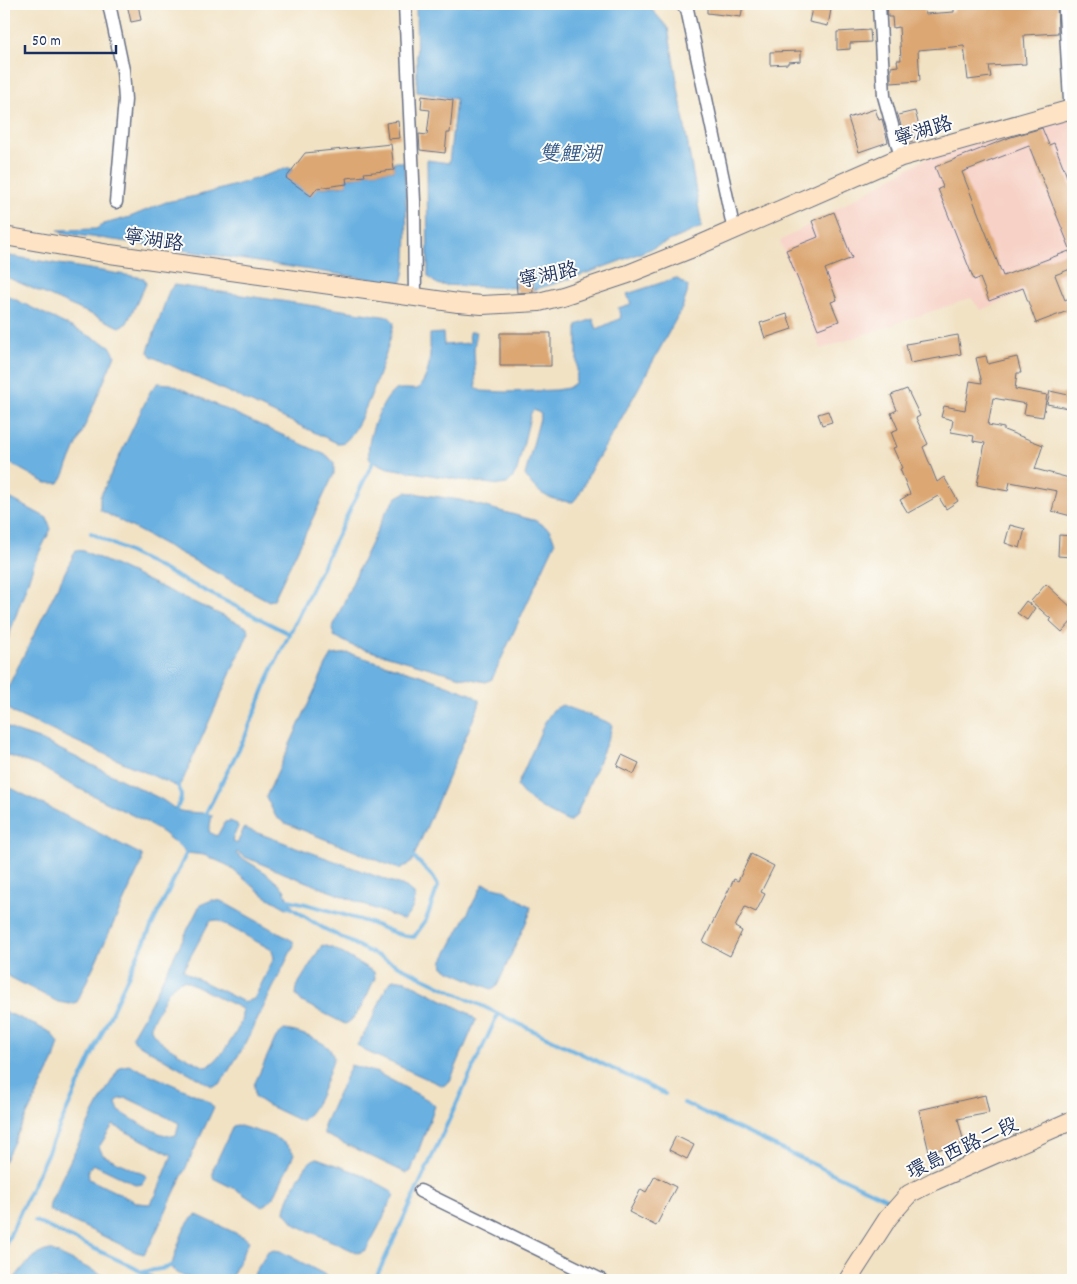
<svg xmlns="http://www.w3.org/2000/svg" width="1077" height="1284" viewBox="0 0 1077 1284" font-family="Dekko,'LXGW WenKai TC',sans-serif">
<style>
.built{fill:#f7d1c6}
.water{fill:#6ab1e1;stroke:#4270a0;fill-rule:evenodd}
.lines{fill:none;stroke-linecap:round;stroke-linejoin:round}
.stream{stroke:#6ab1e1;stroke-width:4}
.building{fill:#dca773}
.minor-casing{stroke:#666e82;stroke-width:15}
.tertiary-casing{stroke:#666e82;stroke-width:18}
.secondary-casing{stroke:#666e82;stroke-width:20}
.minor{stroke:#fff;stroke-width:12}
.tertiary{stroke:#fff;stroke-width:15}
.secondary{stroke:#fee4c5;stroke-width:18}
.labels{text-anchor:middle;stroke-width:4;stroke-linejoin:round;paint-order:stroke}
.street-label{font-size:20px;fill:#1b2f5e;stroke:#fdfcf7}
.water-label{font-size:21px;font-style:italic;fill:#375c8c;stroke:#fdfcf7}
</style>
<rect width="100%" height="100%" fill="#fdfcf7"/>
<filter id="ink" filterUnits="userSpaceOnUse"><feTurbulence type="fractalNoise" baseFrequency=".02" numOctaves="2"/><feDisplacementMap in="SourceGraphic" scale="10" xChannelSelector="R" yChannelSelector="G"/><feConvolveMatrix kernelMatrix="1 2 1 2 8 2 1 2 1" color-interpolation-filters="sRGB"/></filter>
<filter id="wash" filterUnits="userSpaceOnUse"><feTurbulence type="fractalNoise" baseFrequency=".0096" numOctaves="4" result="noise"/><feDisplacementMap in="SourceGraphic" scale="20" xChannelSelector="R" yChannelSelector="G"/><feGaussianBlur stdDeviation="1.12" result="paint"/><feColorMatrix in="noise" values="0 0 0 0 0 0 0 0 0 0 0 0 0 0 0 0 0 1.4 0 .05"/><feComposite in="paint" operator="in"/></filter>
<g filter="url(#wash)">
<rect width="100%" height="100%" fill="#f1e2c4"/>
<path class="built" d="M1068 114 1073 126V272L981 310 971 298 821 349 780 241 927 158Z"/>
<path class="water" d="M416 4H647L668 28 702 227C647 251 591 274 533 290L516 279 517 288 440 285 434 282 428 276 427 160 449 163 456 99 417 92Z
M393 162H404C405 184 411 269 401 283 287 268 175 247 61 233L58 230 96 229 104 224 130 217 166 202 196 196 239 184 287 168H293L287 178 317 188 347 185 346 178 364 176V173L394 170Z
M4 255 144 278 146 284 127 323 120 327 4 276Z
M676 278 688 286 687 294 682 308C653 361 625 415 593 466 586 478 583 492 573 502 550 501 537 494 525 475L541 414 534 410 531 413 529 421 517 471 512 479 507 484 499 485 461 480 388 468 370 460C363 445 381 401 394 391 400 387 411 390 418 389 432 371 430 356 430 334L443 333 444 345 470 343 469 332H476L474 350 476 387 481 391 506 392 555 390 568 388 575 383 577 373V325L593 319 597 329 621 318 618 308 631 304 627 294Z
M174 285 389 317 394 322C391 343 361 434 344 442 342 443 339 443 337 443L151 356 148 351 169 291Z
M4 294 110 346 115 355 64 475 59 483H46L4 460Z
M158 383 171 384 328 456 334 463V474L274 599 269 601 100 510V497L151 390Z
M406 492 460 500 537 521 550 530 555 543 492 679 486 682 461 677 353 646 334 636 332 629 359 568 386 512 397 497Z
M4 495 47 518 51 529 35 561 4 650Z
M76 550 84 551 247 627 249 632 183 780 178 787 13 713 6 706 4 695Z
M348 653 420 675 471 694 479 700V706L411 863 399 869 285 823 276 817 266 797 326 665 332 655Z
M562 705 605 721 612 725 610 734 576 816 569 822C552 814 527 802 517 786L545 722 553 710Z
M4 725 15 731 39 739 161 799C166 802 171 806 175 809 184 814 201 811 212 815L209 832 217 836 225 822 230 821 237 824 238 827 232 840 237 844 244 828 406 887 415 895C415 904 411 914 403 920L276 870 245 857 237 852 236 854 266 873 284 889 287 898 293 906 288 909 265 896 227 865 204 855 187 853 163 833 146 822 66 782 43 768 4 754Z
M4 787 13 789 142 855V862L77 1002 70 1004 58 1002 4 974Z
M483 884 502 889 531 907 529 916 497 986 491 989 448 970 443 967 442 962Z
M212 900 221 901 293 941 294 945 245 1045 220 1084 212 1086 136 1043 132 1036 148 1008 200 905ZM217 920 272 950 274 958 254 999 244 1002 190 975 183 970 210 921ZM184 980 242 1009C242 1013 242 1018 241 1021 238 1032 216 1066 205 1067 194 1061 148 1040 151 1026 152 1019 158 1011 161 1005 167 993 171 984 184 980Z
M322 945 333 948 374 972 375 978C369 990 358 1020 345 1024L302 1002 296 995 297 986Z
M393 979 406 981 470 1014 476 1020 450 1081 443 1086 363 1050 357 1045 370 1024 386 988Z
M4 1011 50 1032 59 1043 54 1060 4 1162Z
M284 1030C297 1031 318 1039 328 1047 331 1050 332 1054 334 1058 326 1078 320 1108 301 1121L267 1105 255 1097 254 1085 276 1037Z
M129 1065 205 1099 214 1107 151 1243 144 1254 136 1252 49 1210 50 1203C72 1157 93 1110 120 1067ZM127 1098 179 1123 176 1135C163 1140 131 1118 119 1111L116 1103 119 1099ZM113 1125 172 1155 156 1195 150 1204 138 1203 89 1179 88 1170 93 1164 137 1185 142 1184 147 1176 103 1155 99 1147Z
M351 1065 378 1073 430 1101 435 1106 411 1171 406 1173 324 1134V1125Z
M237 1125C255 1131 285 1136 294 1154L274 1197 262 1207 237 1190 213 1178V1169L233 1126Z
M317 1158 361 1174 392 1191 394 1195 378 1228 366 1250 358 1253 296 1225 285 1212C285 1202 302 1169 310 1162 312 1160 315 1159 317 1158Z
M197 1215 244 1237 249 1241 230 1280C208 1280 190 1284 172 1269V1264C177 1250 183 1221 197 1215Z
M50 1250 113 1280H13C24 1267 32 1253 50 1250Z
M274 1250 280 1251 335 1280H250L268 1252Z"/>
<g class="lines">
<path class="stream" d="M91 533 290 634
M176 813C176 807 181 802 181 796 181 792 178 786 177 782
M204 817 245 737 270 674 375 458
M284 899C314 905 342 914 370 923 385 928 399 937 414 937L426 920 438 886 433 877 411 854
M287 905 323 928 370 952 665 1094
M684 1103 893 1202
M35 1221 129 1265 156 1280
M4 1248 134 963 188 850
M143 1272 166 1268 177 1263
M375 1280 498 1014"/>
</g>
<g id="blocks">
<path class="building" d="M127 4H138L141 20 131 22Z
M707 4H743L741 17 707 13Z
M813 4H832L828 26 809 22Z
M887 4H914V6L924 4 925 14 954 12V5L968 4H1057L1058 33 1024 35 1026 64 989 66 991 77 968 80 964 46 918 50 920 81 891 83V67L898 66 897 60H901L899 27 893 28 892 17H888Z
M870 30 871 42 850 43V49L837 50V32Z
M801 51V61L788 62V64L770 65V52Z
M422 96 453 100 450 133H447L445 153 420 150 419 134 427 135 430 110 421 109Z
M875 109 879 120 882 119 888 142 859 152 848 118Z
M915 111 919 126 912 127 916 141 906 144 898 115Z
M398 121 400 138 388 139 386 123Z
M1042 128 1049 145 1054 143 1073 192V256L1029 146 962 172 1003 276 1069 251 1073 260V268L1055 275 1065 300 1073 296V309L1036 323 1023 288 989 301 980 278 974 280 938 189 943 187 935 167 1011 137Z
M391 144 394 170 364 173 365 176 346 178 347 184 317 188 311 196 286 178 305 153Z
M834 212 852 258 825 269 837 300 831 302 839 321 818 329 786 250 818 237 812 221Z
M532 278 533 292 517 293 516 279Z
M787 314 792 329 765 338 760 323Z
M500 333H551V366H500Z
M958 335 961 354 910 363 906 344Z
M986 356 988 364 1017 357 1021 373H1017L1015 389 1047 395 1043 417 1024 414 1026 404 993 398 988 425 1004 428V430L1043 445 1035 469 1073 479V508L1071 516 1052 511 1057 491 1010 482 1008 491 977 485 985 443 973 441 974 436 951 432 953 420 941 417 944 406 965 410 970 381 982 383 976 358Z
M907 389 920 416 916 418 928 444 923 447 937 482 944 477 958 501 946 509 938 496 908 513 900 500 910 494 900 469 902 468 893 448 897 447 891 432 898 429 891 413 897 410 891 395Z
M1050 391 1073 396V409L1047 404Z
M828 411 832 422 822 425 818 414Z
M1010 525 1025 529 1020 548 1005 543Z
M1059 535 1073 536 1071 557 1058 556Z
M1046 584 1073 609V620L1062 632 1050 621 1051 619 1031 601Z
M1026 601 1035 608 1027 620 1017 613Z
M622 755 639 763 634 774 617 766Z
M751 854 774 866 761 892 765 894 756 912 745 907 735 927 742 931 730 956 703 942 734 879 738 881Z
M985 1095 989 1113 958 1119 964 1143 929 1152 919 1110Z
M676 1136 694 1145 687 1159 669 1150Z
M655 1176 676 1187 656 1226 629 1212 641 1189 646 1192Z"/>
</g>
</g>
<g filter="url(#ink)">
<use href="#blocks" fill-opacity="0" stroke="#666e82" stroke-width="1"/>
<g class="lines">
<defs>
<path id="minor" d="M109 4 123 70 125 100 116 202
M405 4 414 201 415 297
M681 4 687 9 734 231
M879 4 884 96 901 157
M420 1191 601 1280"/>
<path id="tertiary" d="M1066 4 1072 109"/>
<path id="secondary" d="M4 236 110 254 458 303 482 305 539 302 562 296 628 274 688 250 901 157 1072 109 1073 110
M848 1280 888 1218 909 1194 934 1181 1073 1120"/>
</defs>
<use href="#minor" class="minor-casing"/>
<use href="#tertiary" class="tertiary-casing"/>
<use href="#secondary" class="secondary-casing"/>
<use href="#minor" class="minor"/>
<use href="#tertiary" class="tertiary"/>
<use href="#secondary" class="secondary"/>
</g>
</g>
<g class="labels">
<g class="street-label">
<text transform="translate(923 130) rotate(-17)" y="7">寧湖路</text>
<text transform="translate(154 239) rotate(8)" y="7">寧湖路</text>
<text transform="translate(548 274) rotate(-12)" y="7">寧湖路</text>
<text transform="translate(962 1147) rotate(-25)" y="7">環島西路二段</text>
</g>
<g class="water-label">
<text x="570" y="160">雙鯉湖</text>
</g>
</g>
<rect width="1077" height="1284" fill="none" stroke="#fdfcf7" stroke-width="20"/>
<path d="M25 45v8h91v-8" fill="none" stroke="#1b2f5e" stroke-width="2.5"/>
<text x="32" y="45" font-size="15" fill="#1b2f5e" stroke="#fdfcf7" stroke-width="4" paint-order="stroke">50 m</text>
</svg>
